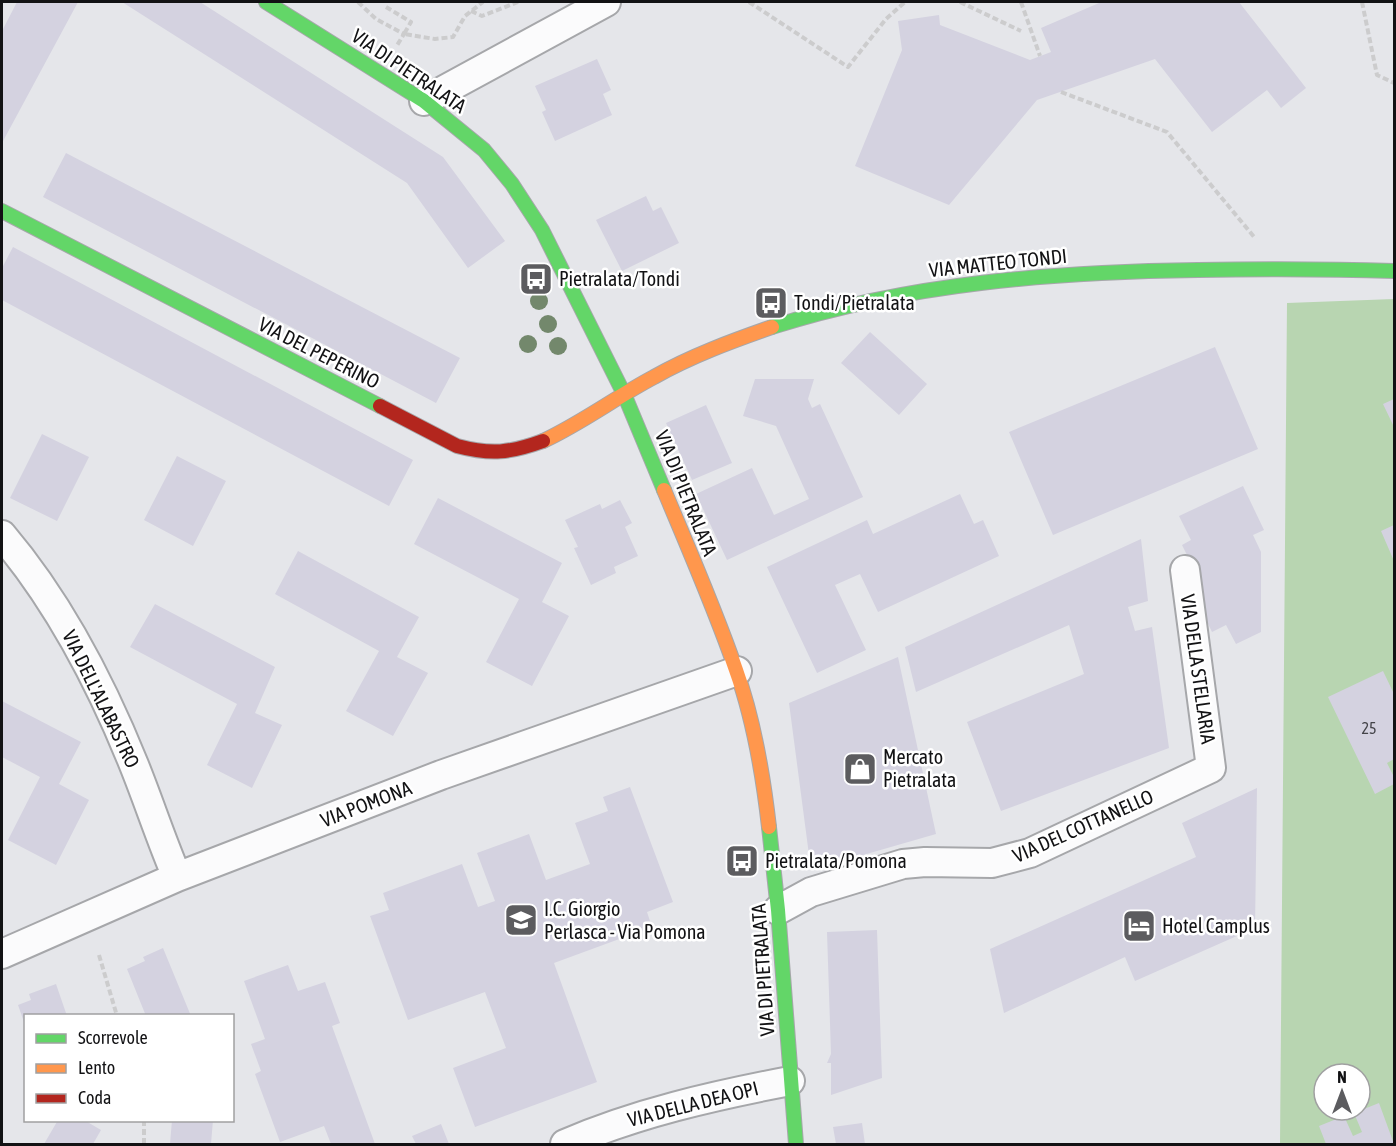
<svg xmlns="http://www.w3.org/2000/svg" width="1396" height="1146" viewBox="0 0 1396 1146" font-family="'Asap Condensed',sans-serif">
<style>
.green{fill:#b8d5b1;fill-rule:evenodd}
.building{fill:#d4d2e0}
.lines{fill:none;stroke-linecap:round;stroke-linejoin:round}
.street-casing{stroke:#a6a7aa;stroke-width:32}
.fast-casing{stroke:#a6a7aa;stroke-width:16}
.slow-casing{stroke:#a6a7aa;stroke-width:16}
.jam-casing{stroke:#a6a7aa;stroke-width:16}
.path{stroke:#cccccd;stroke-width:4;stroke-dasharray:6 3;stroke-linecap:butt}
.street{stroke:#fbfbfc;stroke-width:28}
.fast{stroke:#63d668;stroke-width:14}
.slow{stroke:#ff974d;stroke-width:14}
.jam{stroke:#b3261e;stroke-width:14}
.tree{fill:#73886c}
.labels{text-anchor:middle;stroke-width:5;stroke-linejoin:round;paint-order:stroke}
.number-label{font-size:16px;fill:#444449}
.street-label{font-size:20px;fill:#121214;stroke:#fff}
.poi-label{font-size:20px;fill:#121214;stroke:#fff;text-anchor:start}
</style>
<rect width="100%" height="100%" fill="#e5e6ea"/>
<path class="green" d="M1394 299V1144H1280L1287 303ZM1324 1074H1360V1110H1324Z"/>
<path class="building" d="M17 2H78L2 143V31Z
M122 2H200L443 157 505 241 468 268 407 183Z
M1098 2H1239L1306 88 1281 108 1267 90 1212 132 1155 59 1037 100 949 205 855 166 902 50 898 21 939 15 940 25 1030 60 1051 52 1041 28 1099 3Z
M597 59 611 90 603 94 612 115 555 141 542 112 546 110 535 86Z
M66 153 460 358 436 403 43 197Z
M646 196 653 211 661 207 679 243 622 271 596 220Z
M13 247 413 460 389 506 2 300V268Z
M870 332 927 384 899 415 841 363Z
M1215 347 1258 449 1053 535 1009 432Z
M755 379H814L808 399 812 408 820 404 863 497 727 560 696 494 752 468 774 515 809 499 776 426 743 416Z
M1394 399V427L1383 404Z
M706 405 732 463 692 480 666 423Z
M42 434 89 457 57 521 10 498Z
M177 456 226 481 193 546 144 520Z
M1243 486 1264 530 1253 535 1261 552V632L1236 644 1226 625 1212 632 1188 582 1198 577 1182 545 1191 540 1179 516Z
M960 494 974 524 983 520 999 556 878 612 860 574 835 585 866 650 817 673 767 567 867 520 873 534Z
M438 498 562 563 542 602 569 616 532 686 486 662 519 599 414 544Z
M620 500 632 523 625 527 638 556 614 567 616 573 591 585 574 548 578 547 565 520 600 504 602 509Z
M1394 525V561L1381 531Z
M1141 539 1148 601 1128 607 1135 631 1152 627 1169 748 1001 811 967 722 1084 674 1069 625 916 692 905 647Z
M298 551 419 617 397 657 428 673 393 736 346 711 379 651 275 594Z
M155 604 275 667 255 713 282 725 252 788 207 765 237 704 130 647Z
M898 657 936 834 811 870 789 703Z
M1383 671 1394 694V759L1387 763 1394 777V784L1375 794 1328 697Z
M2 701 81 742 59 784 89 800 56 865 8 840 40 777 2 757Z
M630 787 673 902 647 912 652 927 554 963 597 1082 475 1127 453 1068 506 1048 485 992 408 1020 370 916 389 910 383 893 462 864 478 907 495 901 477 853 529 834 546 880 590 864 575 823 608 811 603 797Z
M1257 788 1255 928 1135 981 1125 957 1004 1013 990 949 1196 857 1182 823Z
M877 930 882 1078 831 1095V1063H827L831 1054 827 932Z
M163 948 191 1016H146L127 969 145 961 143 957Z
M288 965 298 991 325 982 340 1023 332 1026 375 1144H331L324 1126 280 1142 255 1074 261 1071 251 1044 265 1039 244 981Z
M56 984 67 1016H26L25 1025 18 1005 31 1000 29 994Z
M1379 1103 1394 1144H1326L1319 1126 1344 1116 1353 1136 1362 1132 1354 1113Z
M58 1120H84L101 1130 93 1144H44Z
M172 1120H213L211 1144H170Z
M862 1123 865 1144H836L833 1127Z
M441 1124 449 1144H416L412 1136Z"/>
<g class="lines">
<defs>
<path id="street" d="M424 101 606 2
M2 535C59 602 101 683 134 765 149 802 161 840 177 877
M778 910 811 892 903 864 925 862 992 863 1030 853 1211 768 1185 570
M2 954 177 877 441 775 737 671
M565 1144C637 1113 712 1096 790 1081"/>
<path id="fast" d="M266 2 424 101 484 150 512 184 542 230 624 394 664 490
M2 211 380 406
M772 327C910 283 1054 272 1198 270 1264 269 1329 269 1394 271
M769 827 778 910 796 1144"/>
<path id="slow" d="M543 441C582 423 616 397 654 377 691 356 732 341 772 327
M664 490C689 550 715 609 736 670 754 720 763 774 769 827"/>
<path id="jam" d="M380 406 457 446C491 455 510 453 543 441"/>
</defs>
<use href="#street" class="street-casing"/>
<use href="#fast" class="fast-casing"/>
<use href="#slow" class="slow-casing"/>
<use href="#jam" class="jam-casing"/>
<path class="path" d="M358 2 376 19 404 34 396 47
M749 2 848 67 886 19 905 2
M960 2 1021 31
M1021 2 1040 56
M1362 2 1377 75 1394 83
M386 7 411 22 404 34 435 39 453 37 465 16 483 2
M471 11 482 16 518 2
M1061 92 1167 132 1255 238
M99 955 117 1016
M144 1120V1144"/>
<use href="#street" class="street"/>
<use href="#fast" class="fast"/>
<use href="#slow" class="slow"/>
<use href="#jam" class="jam"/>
</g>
<g class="tree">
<circle cx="539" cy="301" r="9"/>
<circle cx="548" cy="324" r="9"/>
<circle cx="528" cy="344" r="9"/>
<circle cx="558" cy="346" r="9"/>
</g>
<defs>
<symbol id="bus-square" viewBox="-11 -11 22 22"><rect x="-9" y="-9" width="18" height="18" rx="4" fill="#5c5c5f" stroke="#fff"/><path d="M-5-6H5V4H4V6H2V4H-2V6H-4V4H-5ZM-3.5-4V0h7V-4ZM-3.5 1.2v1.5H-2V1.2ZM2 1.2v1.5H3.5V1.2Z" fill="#fff"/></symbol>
<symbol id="shop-square" viewBox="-11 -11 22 22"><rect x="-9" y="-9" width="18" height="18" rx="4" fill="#5c5c5f" stroke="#fff"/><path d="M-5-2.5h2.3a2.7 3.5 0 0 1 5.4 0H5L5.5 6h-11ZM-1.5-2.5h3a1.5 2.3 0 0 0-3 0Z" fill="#fff"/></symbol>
<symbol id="school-square" viewBox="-11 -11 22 22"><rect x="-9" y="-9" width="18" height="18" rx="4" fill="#5c5c5f" stroke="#fff"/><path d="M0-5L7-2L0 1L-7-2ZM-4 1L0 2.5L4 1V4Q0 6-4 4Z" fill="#fff"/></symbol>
<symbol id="hotel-square" viewBox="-11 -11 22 22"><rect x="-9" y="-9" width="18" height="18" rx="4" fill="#5c5c5f" stroke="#fff"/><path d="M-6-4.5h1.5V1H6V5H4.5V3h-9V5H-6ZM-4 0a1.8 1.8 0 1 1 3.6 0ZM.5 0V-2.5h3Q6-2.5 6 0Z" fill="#fff"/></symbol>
</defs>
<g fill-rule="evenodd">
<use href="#bus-square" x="517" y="260" width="38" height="38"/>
<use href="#bus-square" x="752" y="284" width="38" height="38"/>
<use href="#shop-square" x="841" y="750" width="38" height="38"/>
<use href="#bus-square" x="723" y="842" width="38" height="38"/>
<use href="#school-square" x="502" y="901" width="38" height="38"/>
<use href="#hotel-square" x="1120" y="907" width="38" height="38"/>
</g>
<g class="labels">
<g class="number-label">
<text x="1369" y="734">25</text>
</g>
<g class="street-label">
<text transform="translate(409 71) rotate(34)" y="7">VIA DI PIETRALATA</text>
<text transform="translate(998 263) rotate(-6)" y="7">VIA MATTEO TONDI</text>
<text transform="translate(319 353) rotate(27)" y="7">VIA DEL PEPERINO</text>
<text transform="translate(686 493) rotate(68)" y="7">VIA DI PIETRALATA</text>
<text transform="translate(1198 669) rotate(82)" y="7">VIA DELLA STELLARIA</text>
<text transform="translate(101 699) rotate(64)" y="7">VIA DELL'ALABASTRO</text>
<text transform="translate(366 804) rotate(-21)" y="7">VIA POMONA</text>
<text transform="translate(1083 826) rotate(-24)" y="7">VIA DEL COTTANELLO</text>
<text transform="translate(763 970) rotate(-94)" y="7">VIA DI PIETRALATA</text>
<text transform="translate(693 1104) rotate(-14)" y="7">VIA DELLA DEA OPI</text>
</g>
<g class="poi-label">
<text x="559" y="286">Pietralata/Tondi</text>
<text x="794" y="310">Tondi/Pietralata</text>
<text x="883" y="764">Mercato<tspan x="883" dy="23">Pietralata</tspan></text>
<text x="765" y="868">Pietralata/Pomona</text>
<text x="544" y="916">I.C. Giorgio<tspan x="544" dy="23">Perlasca - Via Pomona</tspan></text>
<text x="1162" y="933">Hotel Camplus</text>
</g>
</g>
<rect width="1396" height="1146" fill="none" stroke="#121214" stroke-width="6"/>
<rect x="24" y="1014" width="210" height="108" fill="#ffffff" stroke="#a0a0a1" stroke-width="1.5"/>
<rect x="36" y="1034" width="30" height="9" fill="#63d668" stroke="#a0a0a1" stroke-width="1.5"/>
<text x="78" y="1044" font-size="18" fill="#121214">Scorrevole</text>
<rect x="36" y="1064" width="30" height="9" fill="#ff974d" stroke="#a0a0a1" stroke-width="1.5"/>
<text x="78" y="1074" font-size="18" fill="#121214">Lento</text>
<rect x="36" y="1094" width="30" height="9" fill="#b3261e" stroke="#a0a0a1" stroke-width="1.5"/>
<text x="78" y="1104" font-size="18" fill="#121214">Coda</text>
<g transform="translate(1342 1092)"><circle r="28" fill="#ffffff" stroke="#a0a0a1" stroke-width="1.5"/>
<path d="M0-4.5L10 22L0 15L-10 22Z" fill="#5c5c5f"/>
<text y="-9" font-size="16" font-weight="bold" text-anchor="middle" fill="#121214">N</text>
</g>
</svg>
